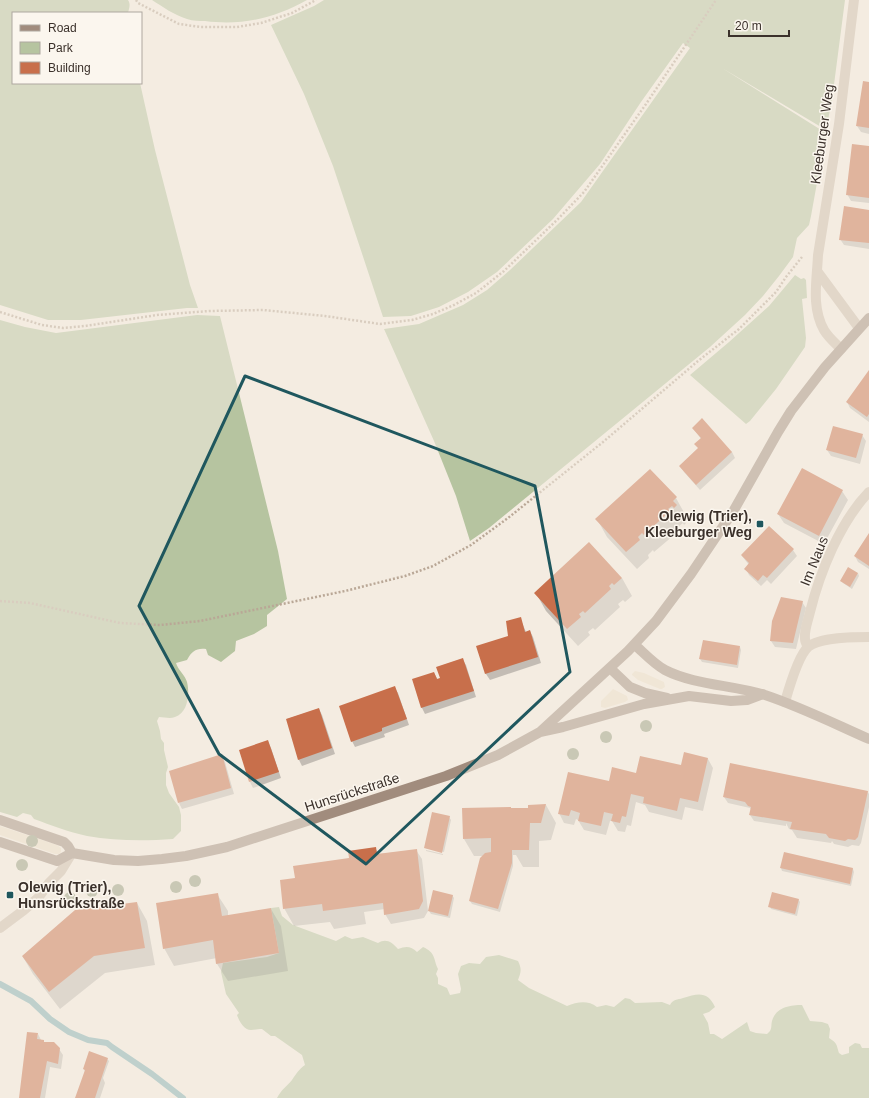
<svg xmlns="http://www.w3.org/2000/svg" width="869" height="1098" viewBox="0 0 869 1098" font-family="Arial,sans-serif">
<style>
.green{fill:#b6c4a0}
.plaza{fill:#ecdec8}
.shadow{fill:#0003}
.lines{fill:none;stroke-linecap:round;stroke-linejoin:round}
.stream{stroke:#7faeb2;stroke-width:6}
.building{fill:#c86f4b}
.path{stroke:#b9a796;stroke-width:2.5;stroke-dasharray:2 2;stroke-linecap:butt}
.minor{stroke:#cdbdac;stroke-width:10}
.secondary{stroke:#a18c7d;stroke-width:10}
.tree{fill:#959c7f}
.marked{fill:none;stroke:#1f575e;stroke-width:3;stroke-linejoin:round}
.poi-dot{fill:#1f575e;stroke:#fbf6ee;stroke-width:1.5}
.labels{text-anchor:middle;stroke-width:3;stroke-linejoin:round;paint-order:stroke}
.street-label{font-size:14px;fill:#3b312b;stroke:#fbf6ee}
.poi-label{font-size:14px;font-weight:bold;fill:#3b312b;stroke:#fbf6ee;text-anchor:end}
</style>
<rect width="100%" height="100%" fill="#f4ece1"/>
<path class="green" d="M0 0H128C131 4 129 9 128 13H13V83H140L155 150 190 285 198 308H187L81 320H48L0 305Z
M152 0H307C275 18 242 26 205 21 199 21 193 21 187 19 174 15 163 7 152 0Z
M324 0H845L832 100 826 130 722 68 826 133 811 216 809 225 797 238 793 257 779 276 763 296 745 315 710 347 489 528 470 541 456 496 434 441 384 329 419 324 463 305 487 290 510 270 581 202 690 48 683 43 641 102 600 164 553 219 497 272 468 292 439 307 411 316 383 317 333 166 304 94 271 25 314 6Z
M795 275 801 279 804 278 806 280 807 298 802 299 806 338 805 347 776 389 750 421 746 424 690 375 729 342 769 306Z
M197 315 220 316 278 551 287 599 267 615V626L254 634 236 641 235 651 221 662 208 655 206 649C196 648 192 651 187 660L176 663C178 670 185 675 187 682 190 694 188 713 175 717 170 719 164 717 159 717L157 721 160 731 161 739 164 743V750L168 767 166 773V785L169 793 179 807 181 815V831L173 839C145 841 115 841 87 836 68 832 51 825 34 819L31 815 23 813 17 817 0 812V320L25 327 56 333Z
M279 907 282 916 293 925 336 941 345 936 352 939 363 937 378 943C386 938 392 942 398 949 406 946 411 946 417 952L423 947C436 953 433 958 438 969L436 974 438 978V984L447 988 450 995 460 993 461 989 458 974 461 966 469 963 480 964 486 957 499 955 518 961C522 969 521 972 518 980L529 988 567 1006C577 1002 588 1000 597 1007L606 1005 614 1007 625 998 630 999 635 1003 662 1002 670 1005C673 999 677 1000 683 998 698 993 708 991 715 1007L709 1012 703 1014 708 1023 710 1034H714L722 1039 747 1022 750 1031 756 1033 767 1034 770 1031C772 1028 771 1024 772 1021 776 1007 790 1005 802 1005L810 1021 822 1022 828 1024 830 1029 829 1038C838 1044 836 1044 839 1053L842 1055 849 1053V1047L855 1043 860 1044 862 1048H869V1098H277C281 1090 287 1086 292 1080 296 1074 299 1069 305 1065L302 1055 275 1036H271L262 1029C258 1029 255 1030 251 1030 244 1030 239 1021 237 1015L239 1013 226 994 221 972 223 963 267 957 279 953 271 908Z"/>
<path class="plaza" d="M635 671 644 673 664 682 665 687 662 689H660L638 680 632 675V674Z
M613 689 627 696 628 700 625 702 605 708 601 707V701Z
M0 826 57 845 61 848V852L59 854H55L0 835Z"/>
<path class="shadow" d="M869 83V134L861 132 857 126Z
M869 147V203L851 201 847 194Z
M869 211V249L844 245 840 239Z
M869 372V422L850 408 847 402Z
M693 428 732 452 735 458 700 490 684 472 680 466 699 449 696 444 701 439Z
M862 435 866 441 860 464 831 456 827 450Z
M842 491 848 500 824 544 784 523 778 514Z
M676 498 686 516 683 518 686 523 684 525 683 523 678 527 680 530 654 552 653 550 648 555 649 558 637 569 607 537 597 519Z
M869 535V569L858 562 855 556Z
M793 550 797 556 771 584 767 580 761 586 749 575 746 569 749 565 742 556Z
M858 573 859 576 852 589 843 583 842 581Z
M622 578 632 596 625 602 623 600 618 604 620 607 595 630 593 628 588 632 590 635 578 646 546 611 536 593Z
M802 602 806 608 796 649 775 647 771 641Z
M520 618 526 632 530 631 533 637 541 663 490 680 486 674 477 647 510 637Z
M740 647 741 650 738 668 702 662 700 659Z
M462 659 466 665 476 697 425 714 422 708 413 680 434 673 438 680Z
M394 687 398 693 409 725 384 734 385 737 355 747 352 741Z
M319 709 322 715 335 754 302 766 299 760 287 719Z
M268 742 271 748 281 778 253 788 250 782 240 751Z
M222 756 225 762 234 794 182 809 179 803Z
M708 759 713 768 703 811 685 807 682 820 649 812 645 805 636 802 631 826 627 825 625 832 618 831 612 821H610L606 835 584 830 578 820 576 819 574 825 564 823 559 813 610 782 637 774 682 766Z
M867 791 869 794V807L861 843 859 846 852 845 848 847 834 844 832 841 831 843 797 838 792 830 789 829 786 823V826L754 821 750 815 751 810 750 808 728 803 724 797Z
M546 805 556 823 551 840 539 841V867H523L516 855H513V866L500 912 472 904 470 901 483 856H474L464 839 511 809H529Z
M433 814 449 817 451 820 444 852 425 848Z
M375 848 379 854 416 850 422 859 428 911 424 918 391 924 385 914V909L364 912 366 924 334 929 330 922 294 926 284 908 296 879Z
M426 850 443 854V855L426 851Z
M781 868 853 869 854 872 851 886 782 871Z
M217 894 228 911V916L271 909 281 926 288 971 228 981 217 964V958L174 966 164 948Z
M452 895 454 898 450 918 431 914 429 911Z
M798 899 800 902 797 916 771 909 770 906Z
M137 903 147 921 155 965 105 973 60 1009 33 974 23 957Z
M38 1034 41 1040 45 1043 59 1049 63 1055 61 1069 50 1067 45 1098H20Z
M107 1059 109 1061 103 1078 105 1083 100 1098H77L85 1072 84 1069Z"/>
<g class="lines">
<path class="stream" d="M0 984 31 1001 50 1019 69 1032 88 1040 107 1043 112 1047 152 1074 183 1098"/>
</g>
<path class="building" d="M863 81 869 82V128L856 126Z
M852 144 869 146V198L846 195Z
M844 206 869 210V243L839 240Z
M869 370V414L867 417 846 402Z
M702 418 732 452 696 485 679 466 698 448 694 444 701 438 692 428Z
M833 426 863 434 856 458 826 450Z
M802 468 843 490 819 536 777 514Z
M650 469 677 497 673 501 677 505 674 508 672 506 668 509 670 511 644 535 642 533 638 537 640 540 626 552 595 519Z
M769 526 794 549 767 578 763 575 758 581 744 569 749 563 741 555Z
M869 533V566L854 556Z
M589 542 622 578 614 585 612 583 609 586 611 589 585 613 583 611 579 614 581 617 567 629 534 593Z
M848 567 858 573 850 587 840 581Z
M781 597 803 601 793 643 770 641 772 621Z
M521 617 525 632 530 630 538 657 485 674 476 646 508 636 506 621Z
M703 640 740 646 737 665 699 659Z
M463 658 474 691 421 708 412 679 434 672 437 679 440 678 436 667Z
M395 686 407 719 382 728V731L351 742 339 706Z
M319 708 332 748 298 760 286 719Z
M268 740 279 772 249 782 239 750Z
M684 752 708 758 698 802 680 798 677 811 643 803 644 797 631 794 626 817 622 816 620 823 611 821 613 814 604 812 601 826 578 821 580 813 571 810 569 816 558 814 568 772 609 781 612 767 636 773 640 756 681 765Z
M222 754 231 788 178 803 169 771Z
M730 763 868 791 858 837 855 840 848 839 845 841 829 838 826 834 790 829 792 822 749 815 751 807 748 806 745 802 723 797Z
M546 804 541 823H530L529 850H512V863L498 909 469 901 480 858 485 853 491 852V838L463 839 462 808 511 807V808H528V805Z
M432 812 450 816 442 853 424 848Z
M376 847 377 854 417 849 423 901 419 909 384 915 383 903 323 911 322 904 283 909 280 880 295 878 293 866 349 858 348 851Z
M784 852 853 868 850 884 780 868Z
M433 890 453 895 448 916 428 911Z
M772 892 799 899 795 914 768 907Z
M218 893 222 916 271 908 279 953 216 964 213 940 163 949 156 903Z
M137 902 145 948 94 956 49 992 22 956 75 910Z
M27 1032 38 1033 37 1039 44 1040V1042H54L60 1048 58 1064 47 1061 40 1098H19Z
M89 1051 108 1058 95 1098H75L85 1070 83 1069Z"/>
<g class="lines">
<path class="path" d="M136 0 138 3 179 24 201 27H237L261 23 292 13 316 0
M0 312 42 325 63 328 85 326 157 315 209 311 263 310 325 316 380 324 412 320 433 314 454 305 476 293 504 271 558 219 584 192 646 104 716 0
M0 601 30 603 120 623 160 625 200 621 345 591 405 576 433 566 471 545 508 518 603 442 698 361 739 329 776 292 786 277 802 257"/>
<path class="minor" d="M817 271 859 328
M841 349C835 343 828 337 824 330 811 307 817 280 818 255L839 124 854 0
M808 647C807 645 805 642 805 639 804 630 808 621 810 612 820 572 840 522 869 492
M785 702C789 688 798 656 808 647 820 637 854 637 869 637
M0 928 24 910 38 898 49 883 61 871 72 853"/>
<path class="secondary" d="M635 645C644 653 654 664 665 670 694 685 734 685 765 695 801 707 835 724 869 739
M610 668 630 687 645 693 667 698
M540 732 563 727 644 704 689 696 731 701 747 700 763 694
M0 820 64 842 68 846 72 853
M0 842 57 861 72 853
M72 853 114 860 138 861 162 859 186 856 227 847 446 776 498 755 540 732 628 651 656 621 691 574 734 510 778 432 791 411 825 367 869 318"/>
</g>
<g class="tree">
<circle cx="646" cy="726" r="6"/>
<circle cx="606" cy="737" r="6"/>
<circle cx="573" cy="754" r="6"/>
<circle cx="32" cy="841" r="6"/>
<circle cx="22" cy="865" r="6"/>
<circle cx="195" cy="881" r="6"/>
<circle cx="176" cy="887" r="6"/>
<circle cx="118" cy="890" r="6"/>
<circle cx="92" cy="891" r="6"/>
<circle cx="70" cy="898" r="6"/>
</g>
<path d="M0 0H869V1098H0ZM245 376 535 486 570 672 366 864 219 754 139 606Z" fill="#f4ece1" fill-opacity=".55" fill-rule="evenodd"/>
<path class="marked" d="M245 376 535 486 570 672 366 864 219 754 139 606Z"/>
<g class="poi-dot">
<rect x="756" y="520" width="8" height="8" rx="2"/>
<rect x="6" y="891" width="8" height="8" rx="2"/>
</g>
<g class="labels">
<g class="street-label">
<text transform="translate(822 134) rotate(-82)" y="5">Kleeburger Weg</text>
<text transform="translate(814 561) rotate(-68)" y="5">Im Naus</text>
<text transform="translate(352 792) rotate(-18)" y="5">Hunsrückstraße</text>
</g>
<g class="poi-label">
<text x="752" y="521">Olewig (Trier),<tspan x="752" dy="16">Kleeburger Weg</tspan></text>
<text x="18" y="892" text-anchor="start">Olewig (Trier),<tspan x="18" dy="16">Hunsrückstraße</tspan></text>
</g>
</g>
<rect x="12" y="12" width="130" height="72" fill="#fbf6ee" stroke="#aea7a0"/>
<rect x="20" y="25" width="20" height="6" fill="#a18c7d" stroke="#aea7a0"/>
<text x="48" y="32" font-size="12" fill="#3b312b">Road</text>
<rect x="20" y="42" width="20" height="12" fill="#b6c4a0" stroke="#aea7a0"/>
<text x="48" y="52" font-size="12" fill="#3b312b">Park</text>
<rect x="20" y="62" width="20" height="12" fill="#c86f4b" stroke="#aea7a0"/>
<text x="48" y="72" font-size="12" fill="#3b312b">Building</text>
<path d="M729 30v6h60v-6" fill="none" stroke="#3b312b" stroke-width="2"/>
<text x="735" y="30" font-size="12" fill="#3b312b" stroke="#fbf6ee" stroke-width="3" paint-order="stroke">20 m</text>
</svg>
